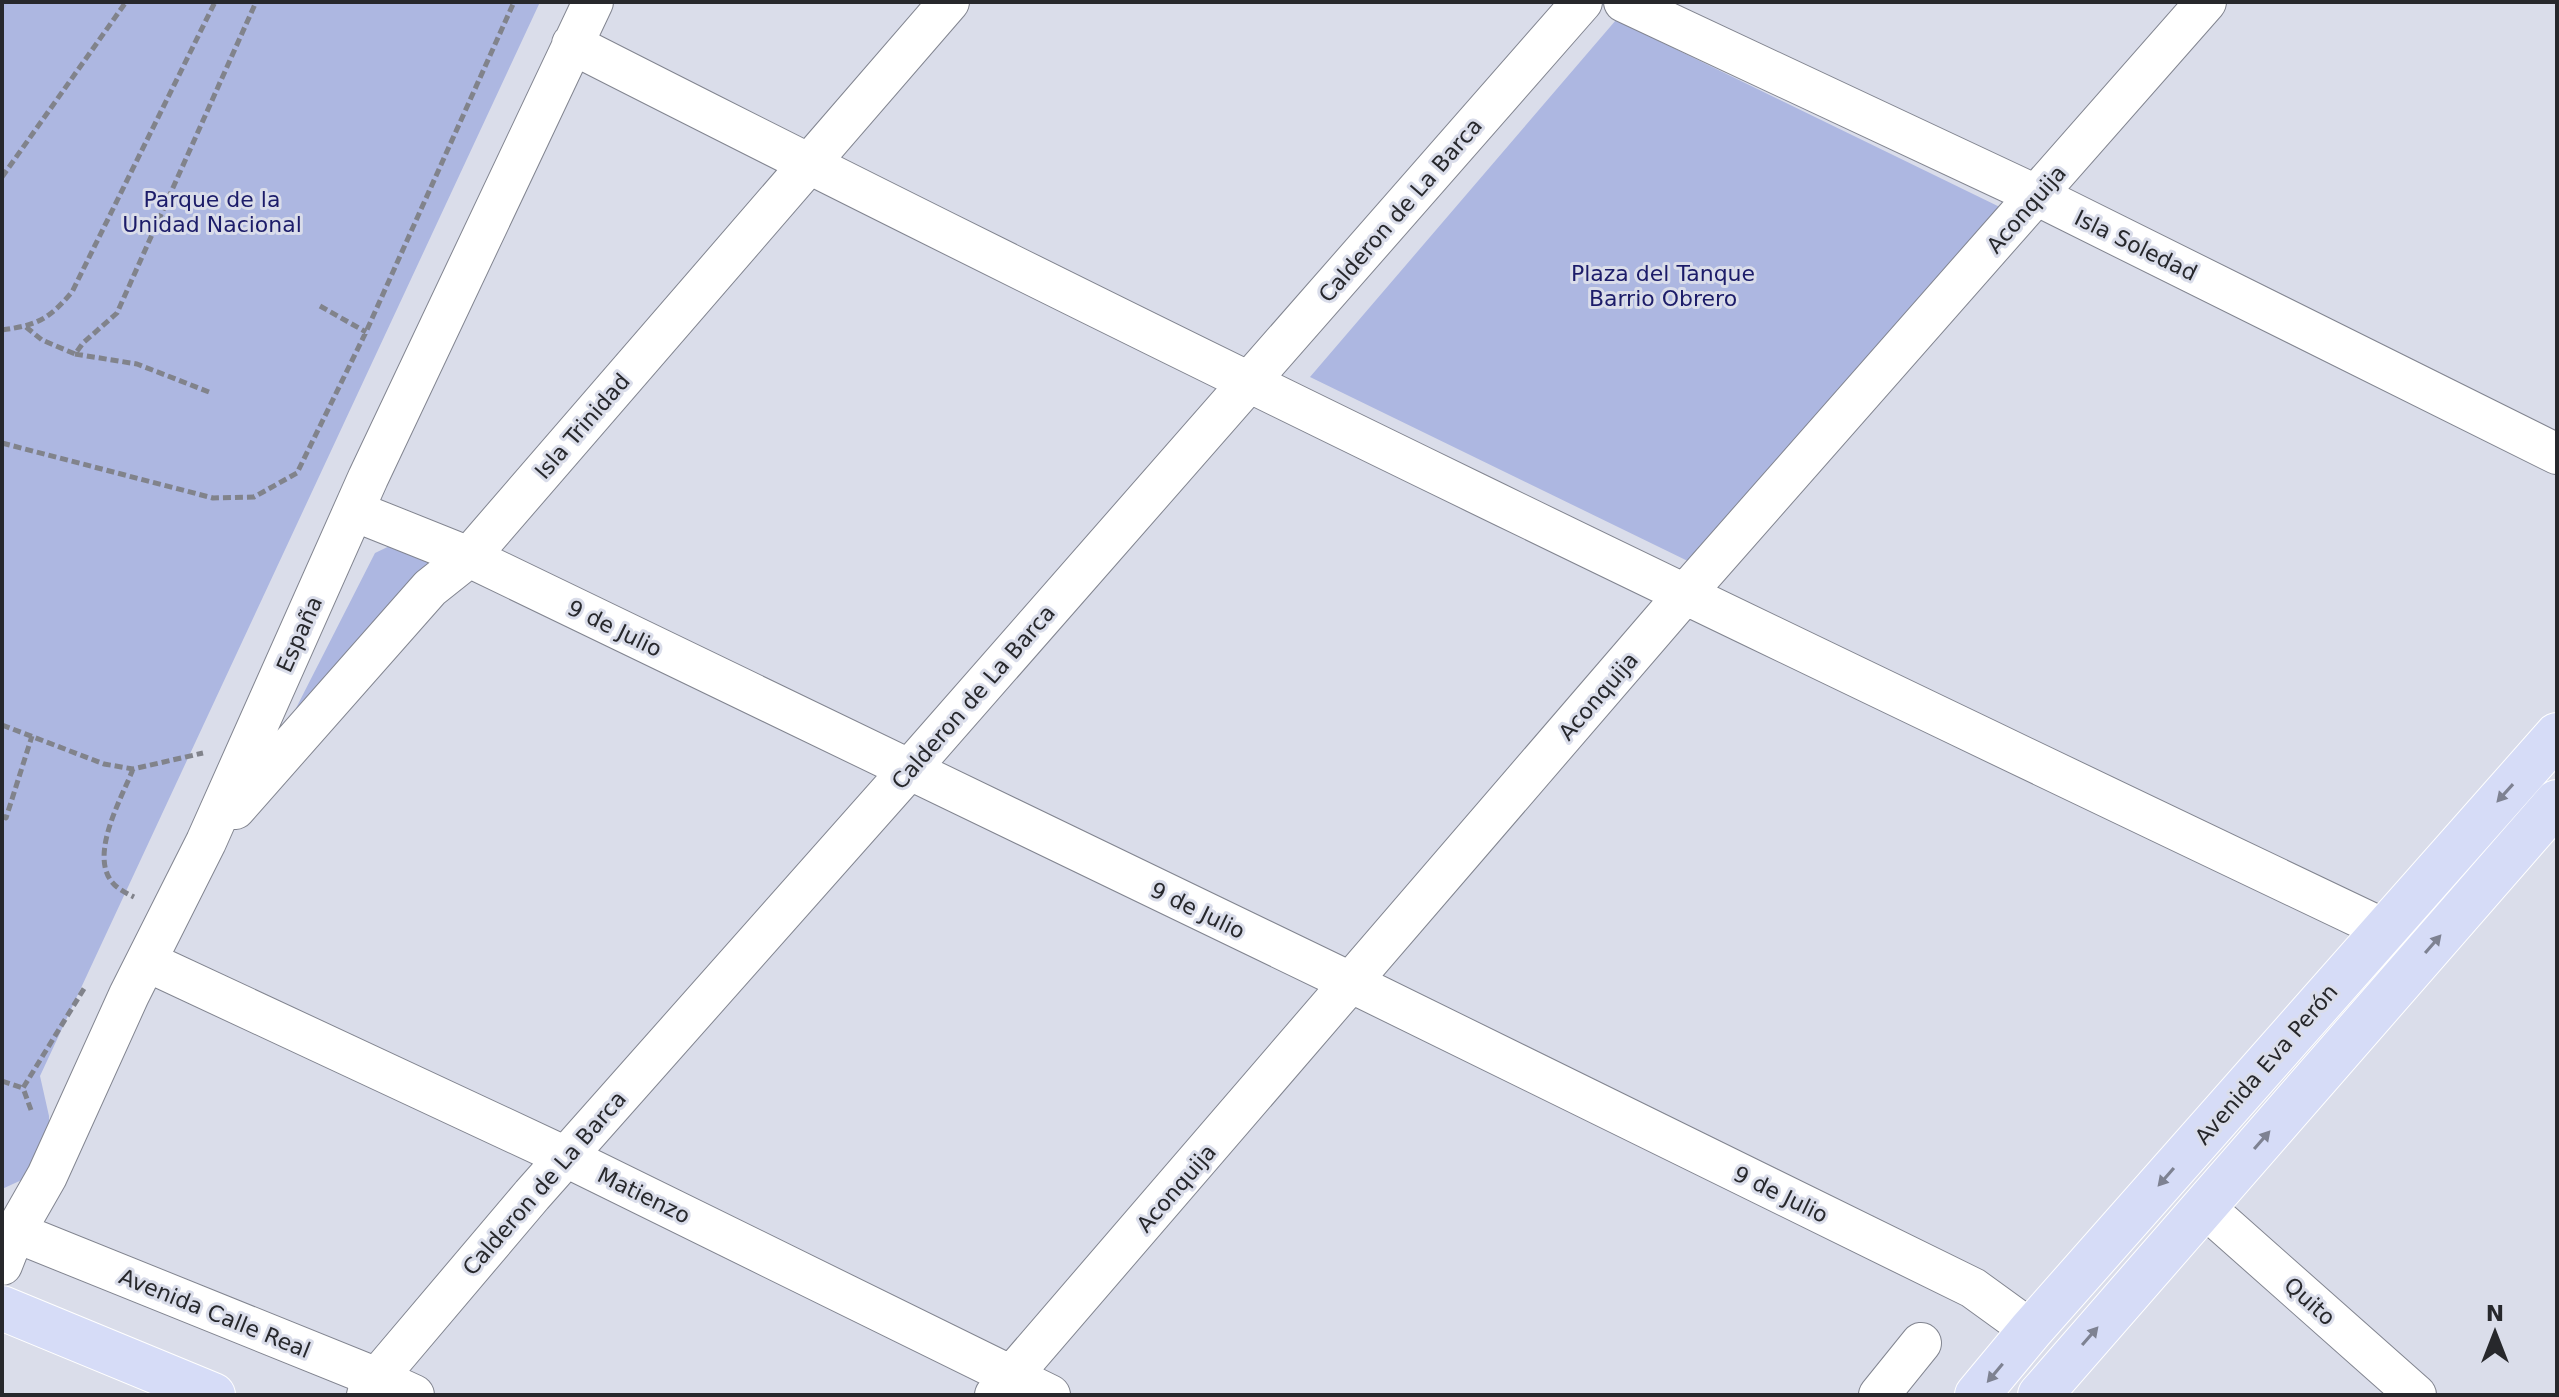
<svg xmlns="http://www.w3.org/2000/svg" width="2559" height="1397" viewBox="0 0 2559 1397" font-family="'DejaVu Sans',sans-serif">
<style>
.green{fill:#adb7e1}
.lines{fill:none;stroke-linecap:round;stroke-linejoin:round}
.minor-casing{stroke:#828590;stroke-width:42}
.major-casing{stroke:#fff;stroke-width:46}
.path{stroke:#81838b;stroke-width:5;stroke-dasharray:8 4;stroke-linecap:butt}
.minor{stroke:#fff;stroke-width:40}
.major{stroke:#d6dcf7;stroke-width:44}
.oneway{fill:#7e8292}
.labels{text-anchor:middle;stroke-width:6;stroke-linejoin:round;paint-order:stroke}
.park-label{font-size:22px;fill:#1c1c69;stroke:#daddea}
.street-label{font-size:22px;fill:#27282c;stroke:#daddea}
</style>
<rect width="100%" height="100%" fill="#daddea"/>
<path class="green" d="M2 2H540L40 1076 49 1116V1126L26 1178 2 1189Z
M1616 20 2008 211 1696 565 1310 377Z
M398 542 429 562 423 573 290 720 375 553Z"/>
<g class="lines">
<defs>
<path id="minor" d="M1624 2 2038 196 2557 454
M572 44C1171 349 1777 640 2384 929
M354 511 469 557 1352 983 1973 1288 2031 1330
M235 809 430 588 469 557 949 2
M148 962 566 1157 1050 1395
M2204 1207 2416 1395
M15 1232 377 1378 414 1395
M2 1265 15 1232 47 1176 129 995 206 842 368 478 593 2
M367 1395 377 1378 532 1195 908 771 1582 2
M995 1395 1684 595 2206 2
M1879 1395 1921 1343"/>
<path id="major" d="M2 1308 213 1395
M1977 1395 2031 1330 2557 735
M2040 1395 2557 802"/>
</defs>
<use href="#minor" class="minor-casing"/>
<use href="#major" class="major-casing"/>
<path class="path" d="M2 177 126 2
M320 306 366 332
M26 327 42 340 75 354 83 343 117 313 256 2
M2 330C38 325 49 319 72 292L215 2
M75 354 137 364 209 392
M2 443 213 498 254 497 297 473 366 332 514 2
M2 725 104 764 133 769 203 753
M133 769C121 800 85 861 117 887 122 891 128 894 134 897
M2 816 6 818 32 736
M2 1081 23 1088
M31 1110 23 1088 85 987"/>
<use href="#minor" class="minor"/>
<use href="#major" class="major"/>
</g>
<defs><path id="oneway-solid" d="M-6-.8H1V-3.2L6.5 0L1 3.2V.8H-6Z" transform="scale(2)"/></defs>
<g class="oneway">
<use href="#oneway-solid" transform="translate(2505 793) rotate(132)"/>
<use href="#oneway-solid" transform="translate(2433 944) rotate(-49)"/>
<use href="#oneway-solid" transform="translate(2262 1140) rotate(-49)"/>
<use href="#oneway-solid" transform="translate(2166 1177) rotate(131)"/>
<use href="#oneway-solid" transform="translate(2090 1336) rotate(-49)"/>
<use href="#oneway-solid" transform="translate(1995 1373) rotate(130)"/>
</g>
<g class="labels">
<g class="park-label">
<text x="212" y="207">Parque de la<tspan x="212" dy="25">Unidad Nacional</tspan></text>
<text x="1663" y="281">Plaza del Tanque<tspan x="1663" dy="25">Barrio Obrero</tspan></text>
</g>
<g class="street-label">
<text transform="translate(2026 209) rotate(-49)" y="8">Aconquija</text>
<text transform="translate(1400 210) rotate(-49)" y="8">Calderon de La Barca</text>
<text transform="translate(2136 245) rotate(26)" y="8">Isla Soledad</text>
<text transform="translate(582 426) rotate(-49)" y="8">Isla Trinidad</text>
<text transform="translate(615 628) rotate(26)" y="8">9 de Julio</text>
<text transform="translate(299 634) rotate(-66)" y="8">España</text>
<text transform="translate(1598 696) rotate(-49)" y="8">Aconquija</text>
<text transform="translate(973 697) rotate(-49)" y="8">Calderon de La Barca</text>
<text transform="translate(1198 910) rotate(26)" y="8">9 de Julio</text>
<text transform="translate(2266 1064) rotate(-49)" y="8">Avenida Eva Perón</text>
<text transform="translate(544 1183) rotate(-49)" y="8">Calderon de La Barca</text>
<text transform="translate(1176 1188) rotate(-49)" y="8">Aconquija</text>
<text transform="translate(1781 1194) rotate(26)" y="8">9 de Julio</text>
<text transform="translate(644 1195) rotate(26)" y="8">Matienzo</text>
<text transform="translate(2310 1301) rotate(42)" y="8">Quito</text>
<text transform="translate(215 1313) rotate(22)" y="8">Avenida Calle Real</text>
</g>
</g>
<rect width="2559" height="1397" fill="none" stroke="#27282c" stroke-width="8"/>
<g transform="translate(2495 1333)" stroke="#daddea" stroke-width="6" paint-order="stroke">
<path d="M0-6L14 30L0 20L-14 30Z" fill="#27282c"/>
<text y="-12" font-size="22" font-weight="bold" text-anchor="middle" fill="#27282c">N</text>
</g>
</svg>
